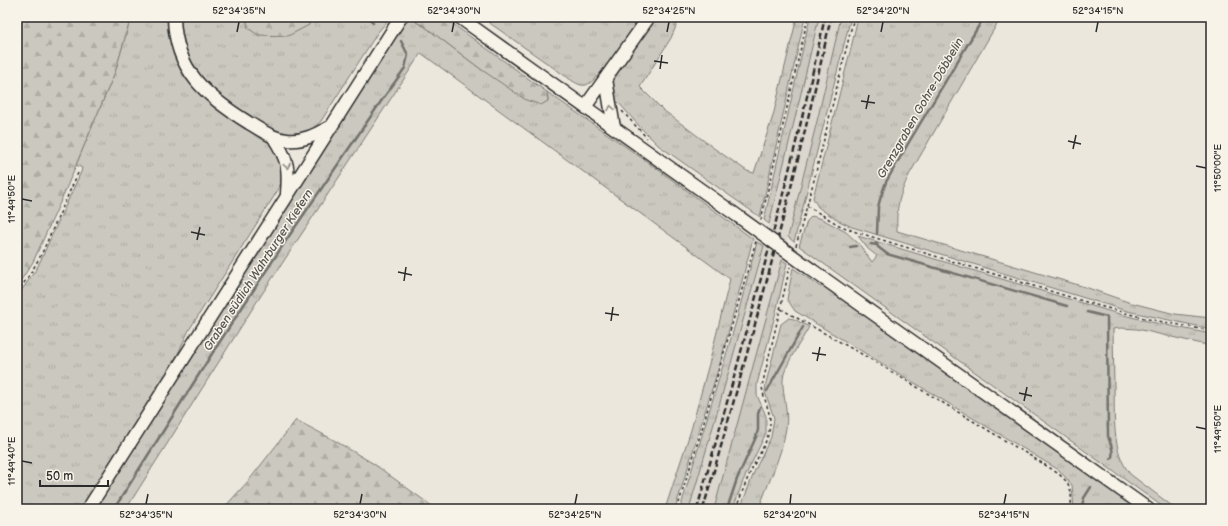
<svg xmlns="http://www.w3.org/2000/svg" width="1228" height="526" viewBox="0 0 1228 526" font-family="'Balsamiq Sans',sans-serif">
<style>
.built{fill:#dbd7ce}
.grass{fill:url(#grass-tufts);stroke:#7b7a75}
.forest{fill:url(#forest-firs);stroke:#7b7a75}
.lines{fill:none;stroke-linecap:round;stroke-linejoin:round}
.stream{stroke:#72716c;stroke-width:2.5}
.major-casing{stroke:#2b2b2b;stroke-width:15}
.path{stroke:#2b2b2b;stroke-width:1.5;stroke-dasharray:3 3;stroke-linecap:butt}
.major{stroke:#f7f3e8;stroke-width:12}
.rail{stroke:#2b2b2b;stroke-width:2.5;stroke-dasharray:6 3;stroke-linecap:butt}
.major-bridge-casing{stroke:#2b2b2b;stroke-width:15;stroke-linecap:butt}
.major-bridge{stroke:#f7f3e8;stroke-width:12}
.oneway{stroke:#918f8a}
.ticks{fill:none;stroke:#2b2b2b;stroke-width:1.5}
.labels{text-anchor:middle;stroke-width:3;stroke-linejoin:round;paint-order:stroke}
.water-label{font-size:12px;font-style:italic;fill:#555451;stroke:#f7f3e8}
.neatline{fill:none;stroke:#2b2b2b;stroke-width:1.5}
.ticks-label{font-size:10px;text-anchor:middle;fill:#2b2b2b}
</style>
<defs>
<pattern id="grass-tufts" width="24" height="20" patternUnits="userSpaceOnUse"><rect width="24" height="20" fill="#cbc8bf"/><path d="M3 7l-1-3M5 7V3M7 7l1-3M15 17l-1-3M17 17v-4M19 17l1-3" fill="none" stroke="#aeaca4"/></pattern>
<pattern id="forest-firs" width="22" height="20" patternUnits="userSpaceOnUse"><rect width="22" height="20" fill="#cbc8bf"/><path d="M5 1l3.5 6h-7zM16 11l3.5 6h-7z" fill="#aeaca4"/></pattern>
</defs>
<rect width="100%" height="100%" fill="#ebe7dd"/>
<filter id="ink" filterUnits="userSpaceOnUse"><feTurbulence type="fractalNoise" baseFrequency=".025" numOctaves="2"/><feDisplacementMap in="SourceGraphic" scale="8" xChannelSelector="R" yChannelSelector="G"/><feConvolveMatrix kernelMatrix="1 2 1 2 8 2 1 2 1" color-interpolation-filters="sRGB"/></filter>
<g filter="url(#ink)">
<path class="built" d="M819 17H841L818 117 782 260 714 509H689L759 267 797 110Z"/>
<path class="grass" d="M131 17H167C168 63 195 96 232 120 246 128 261 136 274 146 283 160 284 175 278 190L189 330 174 362 81 509H17V297L37 268 81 172 82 168 76 165 115 72Z
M180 17H391L378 32 321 121C314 129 304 135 292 135 275 136 226 103 213 90 206 83 199 75 194 67 185 51 182 35 180 17Z
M407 17H416V22L424 26 482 70 548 101 547 92 652 165 753 239 721 360 675 509H665L691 430 710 360 730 279 421 53 256 303 126 509H94Z
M481 17H641C632 30 599 81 586 85 580 86 576 83 571 80Z
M656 17H680L671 38 640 87 663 110 715 149 747 171 754 173 773 116 797 17H805L760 217 658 145 640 127 619 103 614 101 612 88 615 77Z
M810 17H819L797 110 769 224 764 220Z
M841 17H851L794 242 788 237 818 117Z
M858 17H1001L909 175C899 196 896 207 897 231L1085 287 1128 302 1175 314 1211 318V329L1127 311 852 227 839 221 822 210 818 207 814 200 813 198 851 48Z
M812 216 822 219 846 232 859 244 872 262 877 256 868 249 858 236 1112 312 1151 322 1211 334V346L1137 329 1121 328 1113 329C1113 348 1114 368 1114 387 1115 416 1111 450 1130 474L1176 509H1166L799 246 807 221Z
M757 242 764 246 717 413 689 509H680L735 325Z
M782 260 787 263 777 308 757 384V395L766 416V433L743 481 733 509H714Z
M793 268 821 287 823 286 1137 509H1074L1072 485 1059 470 795 311 787 299Z
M789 318 794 319 809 327C802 340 784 366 783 379 782 395 789 411 786 428 782 456 768 482 759 509H740L755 470 771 437 774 418 765 392 766 383 781 324Z"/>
<path class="forest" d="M17 17H131L115 72 63 196 33 262 17 286Z
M246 17H309V25L288 36 258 35 248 28Z
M416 17H443L547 92 548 101 541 105 526 100 482 70 424 26 416 22Z
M296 420 332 439 374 464 436 509H223L250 479Z"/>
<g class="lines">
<path class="stream" d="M369 17 373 23
M877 234 878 207 881 196 886 182 909 142 984 17
M876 242 878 247 887 254 1067 306
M871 244 877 245
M850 247 856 246
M1087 312 1107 317 1108 436C1110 443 1115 452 1111 459
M767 391 803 327
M114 509 215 349 287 239 382 100 405 68 408 55 401 41
M727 509 737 479 756 437 758 430V414L760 407
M1081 509 1084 498 1091 487"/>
<defs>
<path id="major" d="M174 17C175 71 207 97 249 123 261 130 273 139 287 140 303 142 317 134 330 127
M459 17 739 217
M606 79 614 128
M585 107 649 17
M274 138C288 160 289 168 287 194
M812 270 1148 509
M88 509 401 17"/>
</defs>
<use href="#major" class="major-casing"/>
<path class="path" d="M622 111 647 138
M807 206 839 225 856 232 1096 305 1148 319 1211 331
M761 220 808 17
M796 246 814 180 854 17
M17 293 32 271 42 253 78 173
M781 309 874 361 1042 463C1051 469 1067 477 1070 489 1072 495 1071 503 1071 509
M677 509 702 429 756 241
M736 509C741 496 745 483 751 471 758 455 770 440 770 422 770 410 763 398 762 386L790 267"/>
<use href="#major" class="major"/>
<path class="rail" d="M697 509C743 346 789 183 825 17
M703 509C750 346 795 183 831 17"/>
<defs>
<path id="major-bridge" d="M739 217 812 270"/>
</defs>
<use href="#major-bridge" class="major-bridge-casing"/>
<use href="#major-bridge" class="major-bridge"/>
</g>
<defs><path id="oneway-chevron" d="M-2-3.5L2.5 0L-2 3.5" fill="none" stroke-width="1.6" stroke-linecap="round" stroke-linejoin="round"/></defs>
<g class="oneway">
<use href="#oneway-chevron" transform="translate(611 108) rotate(-101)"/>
<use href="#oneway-chevron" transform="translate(287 166) rotate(80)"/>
</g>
</g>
<path class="ticks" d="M237 32 239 22M452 32 454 22M667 32 669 22M881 32 883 22M1096 32 1098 22M654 61 668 63M660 69 662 55M861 101 875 103M866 109 869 95M1068 141 1081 144M1073 149 1076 135M1196 166 1206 168M22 199 32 201M191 232 205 235M197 240 200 227M398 272 412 275M404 281 406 267M605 313 619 315M611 321 613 307M812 353 826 355M817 361 820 347M1019 393 1032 396M1024 401 1027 387M1196 427 1206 429M22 461 32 463M146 504 148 494M360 504 362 494M575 504 577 494M790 504 791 494M1004 504 1006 494"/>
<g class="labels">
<g class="water-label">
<text transform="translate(920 108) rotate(-60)" y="4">Grenzgraben Gohre-Döbbelin</text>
<text transform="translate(258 270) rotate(-57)" y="4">Graben südlich Wahrburger Kiefern</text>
</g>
</g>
<rect width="1228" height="526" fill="none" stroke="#f7f3e8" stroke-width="44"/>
<path d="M40 480v6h68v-6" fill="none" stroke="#2b2b2b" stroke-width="2"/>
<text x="46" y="480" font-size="12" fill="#2b2b2b" stroke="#f7f3e8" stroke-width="3" paint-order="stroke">50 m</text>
<rect x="22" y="22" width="1184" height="482" class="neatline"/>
<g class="ticks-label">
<text x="239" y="14">52°34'35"N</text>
<text x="454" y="14">52°34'30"N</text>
<text x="669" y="14">52°34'25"N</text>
<text x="883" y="14">52°34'20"N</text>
<text x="1098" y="14">52°34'15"N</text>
<text transform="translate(1217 168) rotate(-90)" y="4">11°50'00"E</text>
<text transform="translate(11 199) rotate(-90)" y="4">11°49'50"E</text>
<text transform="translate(1217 429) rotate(-90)" y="4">11°49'50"E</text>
<text transform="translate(11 461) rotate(-90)" y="4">11°49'40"E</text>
<text x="146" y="518">52°34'35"N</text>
<text x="360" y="518">52°34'30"N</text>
<text x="575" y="518">52°34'25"N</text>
<text x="790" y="518">52°34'20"N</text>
<text x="1004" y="518">52°34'15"N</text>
</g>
</svg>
